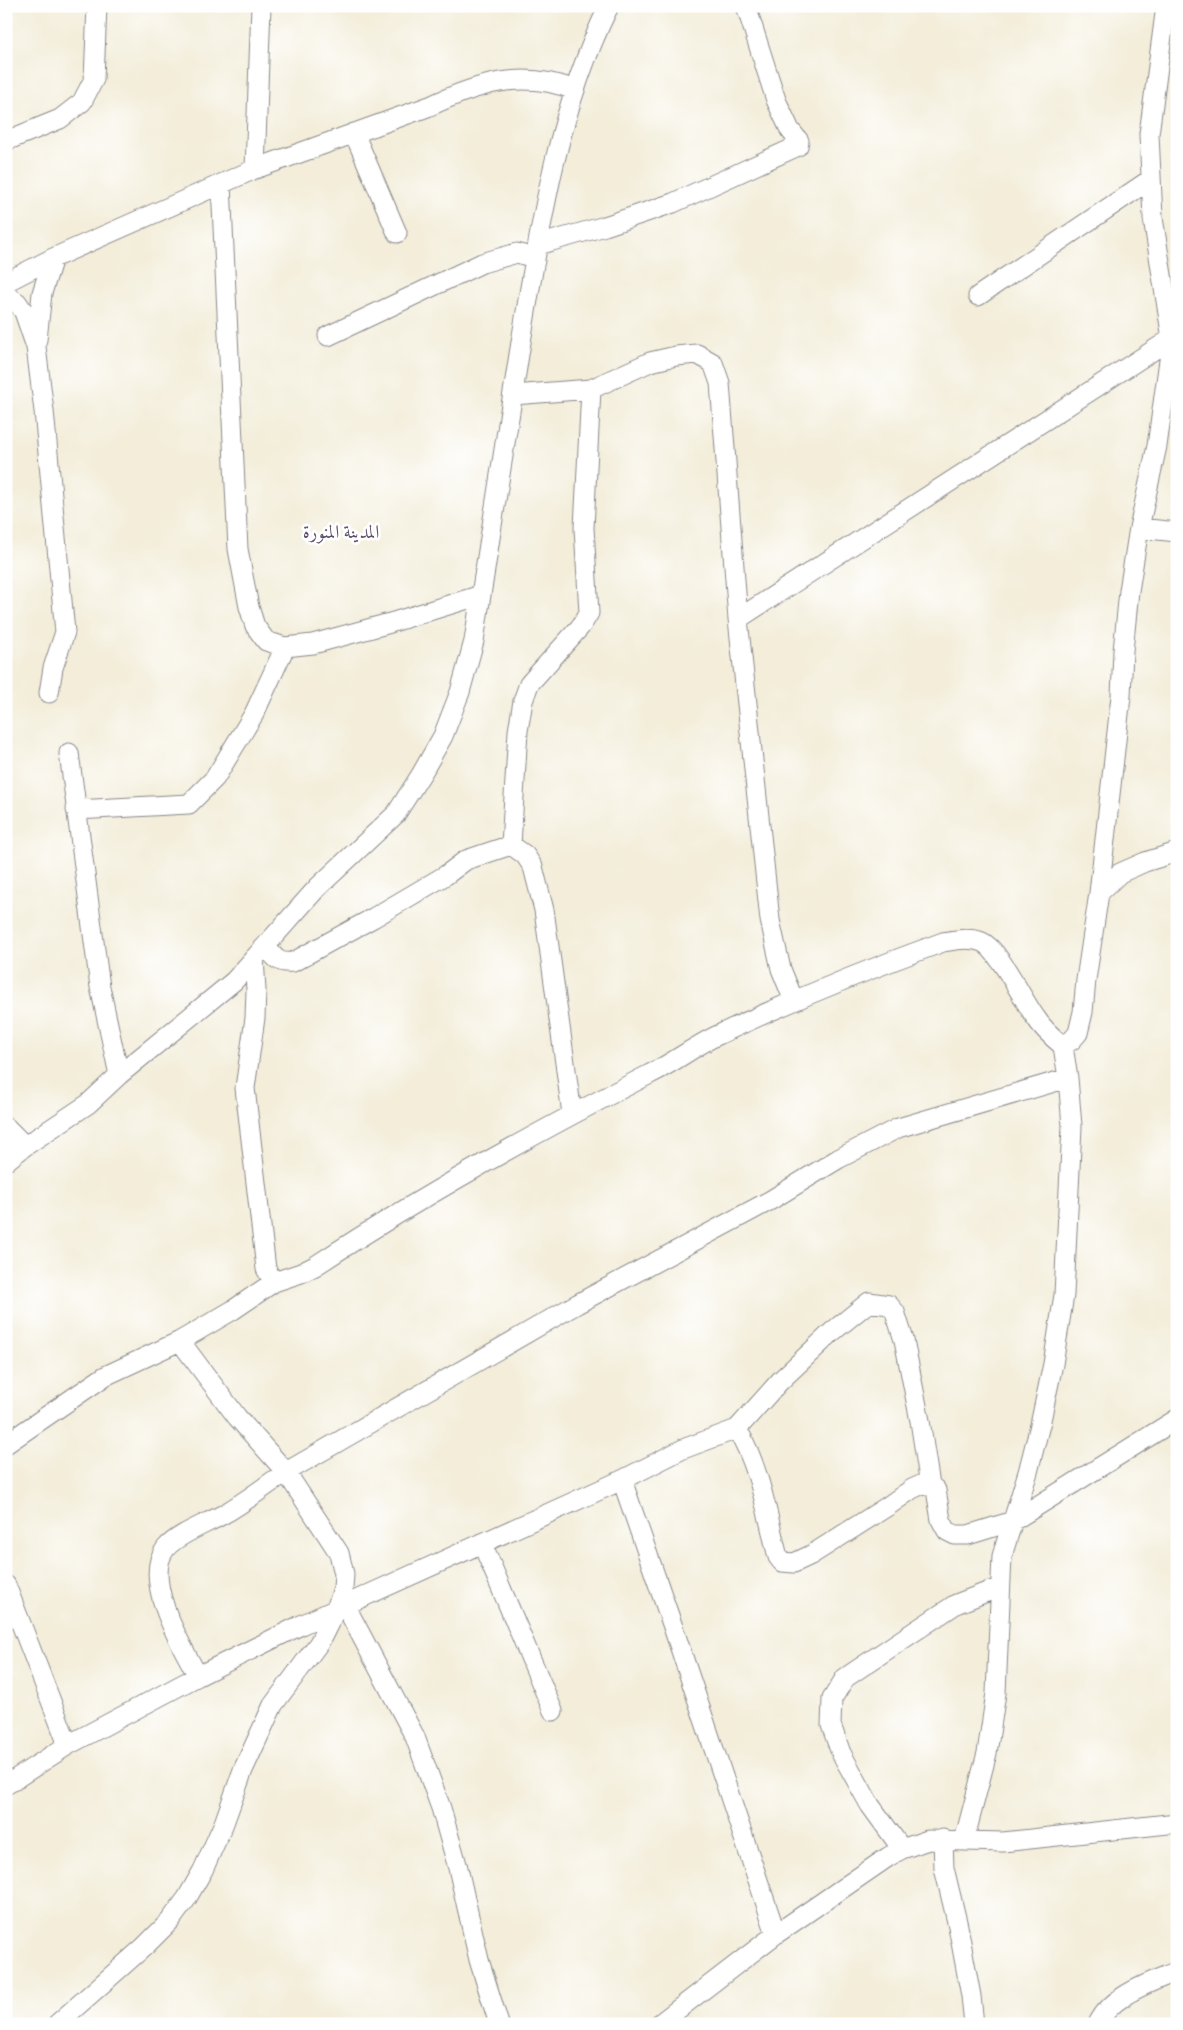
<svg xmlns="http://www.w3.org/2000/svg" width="1183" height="2030" viewBox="0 0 1183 2030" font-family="'IM FELL DW Pica',Amiri,serif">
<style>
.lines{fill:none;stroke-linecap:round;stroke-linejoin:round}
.street-casing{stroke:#8a888a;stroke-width:21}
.street{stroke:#fff;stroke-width:19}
.labels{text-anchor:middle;stroke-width:5;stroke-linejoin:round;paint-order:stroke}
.neighbourhood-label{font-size:19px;fill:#5d4e6b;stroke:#fff}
</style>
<rect width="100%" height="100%" fill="#fff"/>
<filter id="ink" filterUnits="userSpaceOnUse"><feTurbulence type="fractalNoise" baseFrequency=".02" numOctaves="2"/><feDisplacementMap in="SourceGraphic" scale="10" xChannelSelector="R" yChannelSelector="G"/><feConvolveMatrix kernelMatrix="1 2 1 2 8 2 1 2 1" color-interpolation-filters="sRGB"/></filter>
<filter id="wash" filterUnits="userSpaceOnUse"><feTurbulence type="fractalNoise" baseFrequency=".0096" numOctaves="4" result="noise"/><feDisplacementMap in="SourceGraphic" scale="20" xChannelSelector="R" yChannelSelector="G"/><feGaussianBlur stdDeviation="1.12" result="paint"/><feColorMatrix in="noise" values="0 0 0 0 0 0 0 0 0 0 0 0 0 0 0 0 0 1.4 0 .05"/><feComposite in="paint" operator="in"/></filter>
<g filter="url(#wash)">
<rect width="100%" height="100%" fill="#f3edd9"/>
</g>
<g filter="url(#ink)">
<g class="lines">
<defs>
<path id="street" d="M354 133 397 233
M6 141 60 119 82 102 94 79 97 6
M255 169 261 6
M221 184 238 549 249 607 255 626 266 641 285 647 313 644 390 623 481 595
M538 245 605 226 673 203 798 146 799 141 790 130 776 100 746 6
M6 282 53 258 255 169 430 106C477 84 523 69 574 90
M6 295 17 302 24 312 36 347 44 411 65 632 53 668 49 693
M978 296 1151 179
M328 336 482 263 517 253 527 256 535 261
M37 340 42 293 53 258
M591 389 650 362 676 356 697 354 713 363 720 383 738 619 770 920 781 969 794 1001
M1139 528 1177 532
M738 619 1177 335
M69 753 100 987 119 1075
M76 810 189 804 215 778 254 714 285 647
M511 845 518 731 523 701 529 684 581 626 589 613 584 528 591 389 513 395
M1099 893 1121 696 1123 651 1129 591 1139 528 1157 446 1172 339 1153 218 1149 134 1166 6
M266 946C274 957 278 964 293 962L373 918 446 875 466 860 511 845 525 855 533 867 544 910 572 1114
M254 958 256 990 255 1018 245 1088 266 1269 274 1282
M1063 1046C1052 1037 1043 1029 1036 1018 1023 1001 999 949 982 942 970 937 956 940 943 942 866 970 790 1001 716 1036 693 1047 673 1063 650 1074 535 1133 423 1195 315 1266L301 1273 274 1282 233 1310 180 1341 237 1417 286 1472 577 1304 771 1200 838 1159 898 1128 1068 1078
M6 1127 25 1146 88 1104 119 1075 234 981 317 888 396 814 422 773 443 736 460 692 474 641C489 541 505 441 521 342 540 227 557 111 609 6
M6 1161 25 1146
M737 1429 780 1381 832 1332 869 1302 889 1305 895 1312 904 1340 920 1421 930 1485
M6 1444 105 1376 180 1341
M622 1480 672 1624 776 1934
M482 1543 553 1711
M6 1585 68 1745 6 1785
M345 1605 415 1737 441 1808 458 1868 479 1960 499 2024
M68 1745 198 1676 301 1625 622 1480 683 1449 737 1429C760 1467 767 1515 778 1557L782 1562 794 1563 811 1555 888 1506 912 1489 923 1484 930 1485 936 1490 941 1520 947 1531 955 1535H968L1013 1521 1177 1419
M943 1839 944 1868 958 1926 971 1996 974 2024
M964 1841 987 1753 996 1693 1002 1556 1028 1472 1040 1425 1053 1364 1064 1295 1072 1126 1068 1078 1063 1046 1072 1040 1078 1033 1083 1012 1086 980 1099 893 1120 873 1145 862 1177 852
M902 1849 870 1805 841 1753 831 1725 832 1699 845 1678 900 1641 956 1604 1000 1587
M57 2024 145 1946 170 1921 187 1898 203 1870 224 1823 243 1770 273 1705 319 1643 336 1609 343 1589 344 1574 339 1553 286 1472C265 1486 244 1503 222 1515 206 1524 178 1534 166 1548 141 1579 182 1647 198 1676
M659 2024 776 1934 888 1857 902 1849 928 1840 1003 1842 1177 1823
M1098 2024C1111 1995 1150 1983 1177 1971"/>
</defs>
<use href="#street" class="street-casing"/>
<use href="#street" class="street"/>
</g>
</g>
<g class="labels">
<g class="neighbourhood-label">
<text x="341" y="538">المدينة المنورة</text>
</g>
</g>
<rect width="1183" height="2030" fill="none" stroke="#fff" stroke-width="25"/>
</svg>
